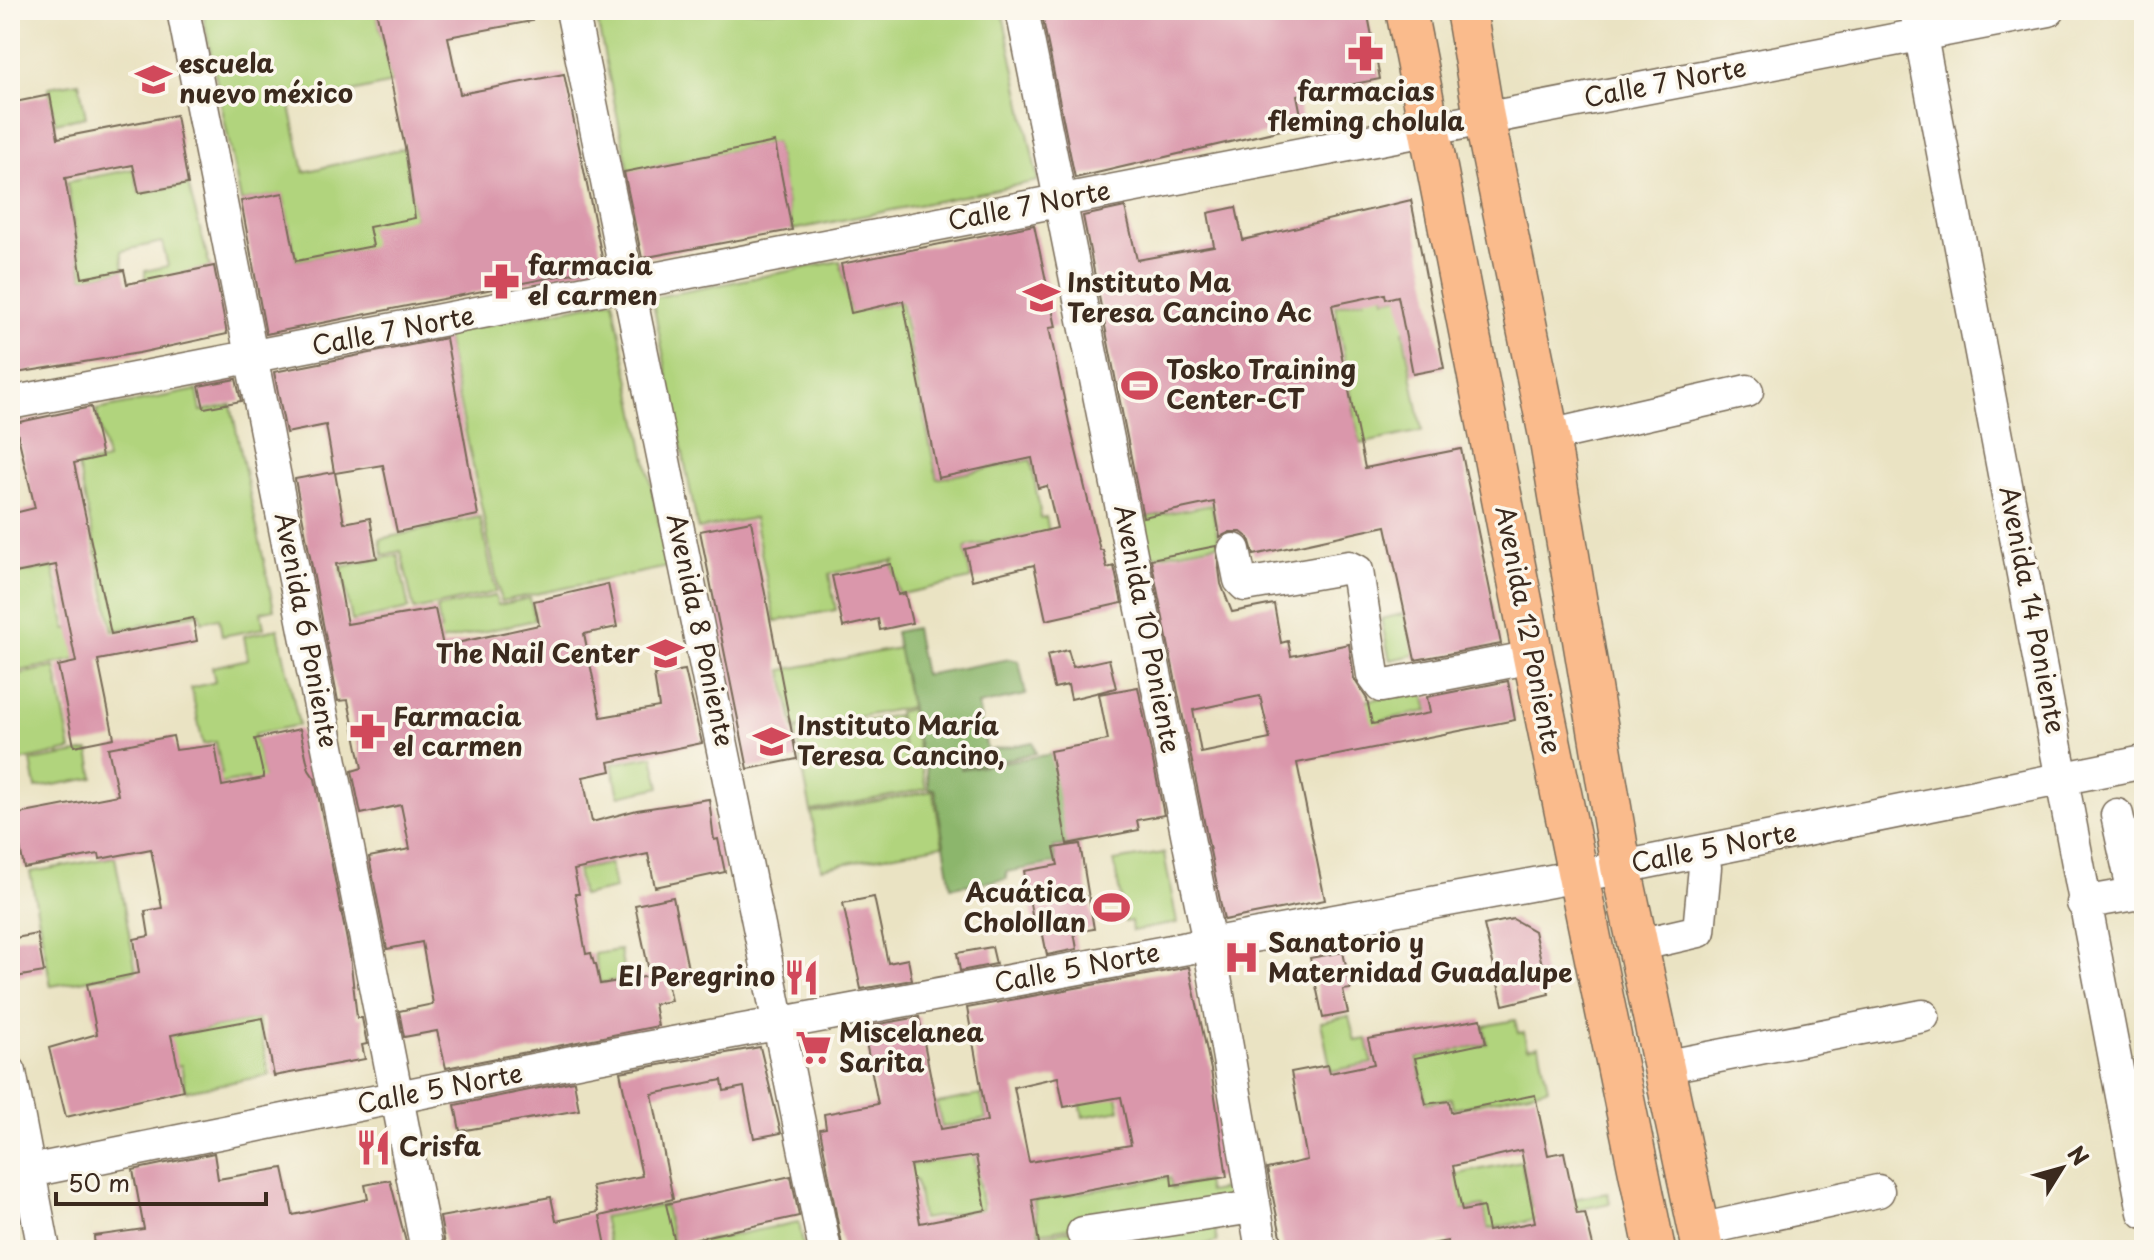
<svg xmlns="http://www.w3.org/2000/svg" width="2154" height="1260" viewBox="0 0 2154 1260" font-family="'Playpen Sans',sans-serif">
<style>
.green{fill:#b1d47d;stroke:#767f4e;stroke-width:2}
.forest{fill:#8cb66c;stroke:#647045;stroke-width:2}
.building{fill:#da97ab;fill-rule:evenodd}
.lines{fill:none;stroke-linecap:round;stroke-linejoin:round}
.minor-casing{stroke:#786b58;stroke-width:35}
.major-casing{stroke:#786b58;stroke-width:43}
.minor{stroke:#fff;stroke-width:32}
.major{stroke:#fabb8c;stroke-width:40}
.labels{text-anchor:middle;stroke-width:7;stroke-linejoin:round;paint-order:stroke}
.poi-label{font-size:26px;font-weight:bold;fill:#3b2a1e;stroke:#fbf7ec;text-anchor:start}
.street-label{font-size:26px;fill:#3b2a1e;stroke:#fbf7ec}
</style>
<rect width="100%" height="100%" fill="#fbf7ec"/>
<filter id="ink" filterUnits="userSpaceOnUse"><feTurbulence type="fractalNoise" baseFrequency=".0125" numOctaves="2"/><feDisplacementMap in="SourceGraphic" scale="16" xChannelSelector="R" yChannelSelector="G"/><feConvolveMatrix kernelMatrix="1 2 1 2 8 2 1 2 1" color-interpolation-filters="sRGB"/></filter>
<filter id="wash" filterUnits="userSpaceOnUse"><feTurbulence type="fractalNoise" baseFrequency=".006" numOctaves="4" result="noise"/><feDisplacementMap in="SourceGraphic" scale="32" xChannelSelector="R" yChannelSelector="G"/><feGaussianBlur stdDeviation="1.8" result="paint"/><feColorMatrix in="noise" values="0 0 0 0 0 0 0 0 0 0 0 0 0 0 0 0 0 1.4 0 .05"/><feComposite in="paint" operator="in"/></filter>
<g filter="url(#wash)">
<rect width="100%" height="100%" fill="#eae3c3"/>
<path class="green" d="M202 10H376L392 83 290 106 304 172 405 148 415 218 374 247 296 261 283 194 241 201Z
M595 10H1002L1038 181 792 230 775 142 629 172Z
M79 82 86 117 55 123 48 87Z
M134 169 139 193 188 184 210 267 145 283V271L168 266 162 242 121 251 124 270 83 278 67 182Z
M840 261 851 312 901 302 937 479 1031 460 1041 518 1046 517 1049 532 968 546 965 549 971 579 907 593 899 594 892 563 896 560 829 574 836 610 775 621 754 518 698 529 652 298Z
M1358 269 1382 284 1385 299 1426 291 1420 327 1403 331 1422 431 1360 444 1335 306 1364 300Z
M613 300 668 567 501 601 445 333Z
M197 390 201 411 231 405 274 609 261 612 264 628 222 636 219 618 202 622 200 613 113 631 78 466 107 460 96 410Z
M1212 505 1219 544 1143 558 1136 519Z
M480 517 496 592 414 610 401 551 383 555 380 539Z
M398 555 409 609 352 621 341 567Z
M53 567 66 629 106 621 113 652 10 673V575Z
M495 596 498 605 530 598 535 620 351 661 349 650 441 630 437 608Z
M1402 614 1410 616 1418 654 1390 660 1381 619Z
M278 629 299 725 254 734 269 796 252 799 248 779 213 785 198 778 222 774 216 742 203 744 191 688 215 682 212 667 248 659 244 636Z
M899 648 910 707 794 729 782 670Z
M55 667 71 750 10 763V726L14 725 10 676Z
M1423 690 1428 711 1382 720 1387 744 1374 746 1365 701Z
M910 709 926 789 811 811 795 731 815 727 816 731 897 715 906 761 898 712Z
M89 751 94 778 36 788 31 761Z
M653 756 660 787 619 796 612 764Z
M933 791 943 845 821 868 811 813Z
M1164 853 1177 923 1132 931 1131 921 1125 922 1114 861Z
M115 857 136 971 51 986 30 872Z
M610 864 615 889 582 896 577 870Z
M620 950 625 979 600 983 594 954Z
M1349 1016 1355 1041 1367 1039 1372 1063 1331 1071 1321 1022Z
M258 1019 269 1075 186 1091 181 1065 157 1070 152 1039Z
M1515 1020 1518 1033 1524 1032 1527 1048 1539 1046 1548 1088 1453 1109 1451 1098 1426 1103 1417 1058 1487 1044 1484 1026Z
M1105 1040 1120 1110 1083 1117 1079 1096Z
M981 1095 986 1119 942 1127 937 1103Z
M974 1155 983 1209 922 1219 916 1180 852 1190 850 1175Z
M1521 1161 1531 1206 1608 1193 1610 1203 1488 1229 1483 1206 1456 1211 1448 1176Z
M1170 1177 1172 1188 1206 1181 1208 1192 1229 1188 1231 1199 1039 1233 1034 1201Z
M1234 1200 1239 1227 1215 1229 1217 1242 1202 1245 1203 1250H1048L1045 1235Z
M665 1205 674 1247 799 1222 804 1250H603L610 1248 603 1217Z"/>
<path class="forest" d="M915 628 924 675 1010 659 1019 661 1026 695 978 705 987 751 1033 742 1036 753 963 768 962 760 959 761 961 769 1052 754 1077 819 1081 843 1054 847 1056 863 1006 872 1007 879 951 887 935 789H929L925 762H922L895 632Z"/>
<g id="blocks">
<path class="building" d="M376 10H530L532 21 448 37 460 94 564 74 604 267 266 334 241 201 283 193 296 261 373 246 369 227 415 218 405 148Z
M1041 10H1367L1380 79 1297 95 1303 125 1075 178Z
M50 95 58 138 176 115 188 184 139 193 133 165 65 178 82 278 124 270 127 284 214 266 227 334 139 353 10 374V103Z
M775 142 792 230 642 258 624 172Z
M1411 200 1444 368 1413 374 1398 296 1386 299 1385 294 1332 305 1342 357 1365 468 1461 449 1501 644 1415 660 1386 526 1254 555 1249 538 1241 532H1230L1220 537 1214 502 1143 517 1083 216 1125 207 1137 260 1214 246 1208 213 1236 207 1243 240Z
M1034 225 1056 327 1049 328 1069 422 1100 550H1103L1107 568 1114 566 1122 603 1046 620 1034 565 972 580 965 549 1057 528 1047 486 1038 488 1032 458 938 478 903 301 851 313 841 264Z
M446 338 478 515 397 532 383 465 335 473 344 523 370 518 377 558 336 564 347 624 435 609 443 646 539 625 534 601 608 584 617 627 584 634 601 717 659 707 654 675 685 670 702 743 609 762 611 771 583 777 592 822 637 810 709 799 714 840 718 839 725 872 655 887 648 854 574 870 579 894H575L586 954 591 953 594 964H596L600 984 650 976 635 905 673 897 690 978 667 982 671 1001 654 1004 658 1026 446 1068 437 1031 404 1037 399 1011 433 1004 422 942 387 949 369 857 410 849 401 805 361 814 352 771 362 768 348 700 338 701 295 479 334 472 326 425 286 433 274 372Z
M236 379 241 401 204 408 199 386Z
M91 407 102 457 74 463 111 634 193 618 197 641 98 660 114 738 74 746 58 666 76 662 56 565 10 574V514L35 508 15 423Z
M751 521 797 759 748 769 700 531Z
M1216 546 1221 584 1232 612 1274 604 1281 643 1288 641 1291 656 1349 644 1354 679 1367 699 1372 724 1430 713 1427 697 1508 681 1515 720 1297 763 1325 900 1224 920 1151 559ZM1260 696 1270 739 1201 753 1193 710Z
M891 564 898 595 905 593 912 623 880 630 878 619 843 627 832 576Z
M1068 650 1073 667 1109 659 1116 688 1071 699 1068 685 1054 688 1047 655Z
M1138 687 1164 815 1137 820 1139 830 1067 844 1050 751 1108 740 1099 694Z
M300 729 309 770 315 779 350 956 357 1018H362L367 1044 362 1045 365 1059 274 1076 263 1018 171 1035 183 1090 66 1117 49 1048 97 1034 87 984 139 973 134 939 149 936 145 911 162 908 151 849 100 859 99 854 24 868 14 815 118 795 108 748 173 736 176 750 215 745 222 786 264 778 255 739Z
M1080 844 1094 929 1074 932 1077 949 1047 955 1042 930 1035 931 1024 871 1058 865 1054 848Z
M874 897 888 963 908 959 912 980 861 989 843 903Z
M1513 919 1534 931 1549 994 1503 1005 1484 925Z
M37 934 44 972 10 978V939Z
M992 947 996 964 960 971 957 953Z
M1343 952 1351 989 1343 990 1348 1013 1323 1018 1310 958Z
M1189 967 1211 1070 1227 1177 1172 1185 1171 1174 1032 1200 1040 1250H843L820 1129 826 1128 824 1114 878 1104 863 1027 919 1017 941 1129 987 1121 967 1008ZM1058 1077 1064 1107 1121 1097 1131 1145 1029 1162 1014 1087ZM976 1156 986 1210 920 1223 910 1165Z
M1481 1019 1486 1043 1415 1058 1426 1104 1449 1101 1451 1112 1535 1095 1548 1155 1564 1152 1577 1214 1585 1213 1594 1250H1449L1448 1241 1398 1250H1284L1267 1169 1307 1160 1291 1072 1328 1065 1330 1073 1374 1064 1368 1039ZM1521 1150 1535 1222 1488 1231 1483 1207 1462 1211 1453 1166Z
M760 1047 781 1133 754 1138 744 1087 724 1091 722 1080 652 1094 673 1199 600 1216 606 1246 585 1250H446L440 1217 551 1197 556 1221 598 1212 592 1186 642 1176 620 1072Z
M574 1081 579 1110 460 1131 455 1105Z
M214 1153 218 1179 283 1168 293 1215 368 1199 365 1185 390 1180 408 1250H95L94 1236 144 1229 133 1170Z
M791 1176 799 1216 675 1243 666 1204Z"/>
</g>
</g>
<g filter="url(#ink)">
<use href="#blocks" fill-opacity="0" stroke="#786b58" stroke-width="2"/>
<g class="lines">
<defs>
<path id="minor" d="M183 10 427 1250
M572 10 825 1250
M1022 10 1209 943 1262 1250
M1916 10 2144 1212
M10 403 2049 10
M1549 436 1747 391
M1234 550 1240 580 1245 585 1349 567 1357 571 1373 675 1381 686 1533 657
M2083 903 2134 894 2117 815
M1638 945 1699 931 1705 867 1700 852
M1663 1067 1923 1016
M10 1072 44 1250
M10 1175 597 1057 1578 876 2144 762
M1699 1230 1878 1191
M1083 1233 1253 1207"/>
<path id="major" d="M1406 10 1533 657 1655 1250
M1466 10 1484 117 1549 436 1621 867 1703 1250"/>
</defs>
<use href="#minor" class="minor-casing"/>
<use href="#major" class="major-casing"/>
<use href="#minor" class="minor"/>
<use href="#major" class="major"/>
</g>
</g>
<defs>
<symbol id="pharmacy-bare" viewBox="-9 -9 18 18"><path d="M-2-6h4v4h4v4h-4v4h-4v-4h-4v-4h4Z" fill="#d1495b" stroke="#fbf7ec" stroke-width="2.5" paint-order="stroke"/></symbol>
<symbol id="school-bare" viewBox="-9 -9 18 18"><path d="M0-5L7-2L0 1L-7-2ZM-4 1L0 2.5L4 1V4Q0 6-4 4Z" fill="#d1495b" stroke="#fbf7ec" stroke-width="2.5" paint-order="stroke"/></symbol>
<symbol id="stadium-bare" viewBox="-9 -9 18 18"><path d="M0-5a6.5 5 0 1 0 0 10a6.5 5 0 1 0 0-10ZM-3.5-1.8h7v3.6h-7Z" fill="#d1495b" stroke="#fbf7ec" stroke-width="2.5" paint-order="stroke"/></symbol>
<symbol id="hospital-bare" viewBox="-9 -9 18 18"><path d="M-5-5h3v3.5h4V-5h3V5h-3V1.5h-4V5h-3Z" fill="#d1495b" stroke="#fbf7ec" stroke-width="2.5" paint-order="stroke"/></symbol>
<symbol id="restaurant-bare" viewBox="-9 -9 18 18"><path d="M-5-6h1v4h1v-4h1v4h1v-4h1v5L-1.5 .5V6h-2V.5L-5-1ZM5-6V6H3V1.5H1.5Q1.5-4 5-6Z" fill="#d1495b" stroke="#fbf7ec" stroke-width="2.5" paint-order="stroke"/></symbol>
<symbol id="supermarket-bare" viewBox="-9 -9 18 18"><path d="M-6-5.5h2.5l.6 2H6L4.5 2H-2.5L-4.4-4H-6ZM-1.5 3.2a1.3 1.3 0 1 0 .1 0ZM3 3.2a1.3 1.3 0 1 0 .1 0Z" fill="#d1495b" stroke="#fbf7ec" stroke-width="2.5" paint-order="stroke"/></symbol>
</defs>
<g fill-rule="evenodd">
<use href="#pharmacy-bare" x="1340" y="28" width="51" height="51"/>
<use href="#school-bare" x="128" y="54" width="51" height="51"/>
<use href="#pharmacy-bare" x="476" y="256" width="51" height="51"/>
<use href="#school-bare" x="1016" y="272" width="51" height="51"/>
<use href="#stadium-bare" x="1114" y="360" width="51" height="51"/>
<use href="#school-bare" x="640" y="628" width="51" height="51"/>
<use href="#pharmacy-bare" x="342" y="706" width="51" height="51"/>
<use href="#school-bare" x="746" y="716" width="51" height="51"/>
<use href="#stadium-bare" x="1086" y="882" width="51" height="51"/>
<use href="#hospital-bare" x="1216" y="932" width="51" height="51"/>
<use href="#restaurant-bare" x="776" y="952" width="51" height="51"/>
<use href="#supermarket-bare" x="788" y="1022" width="51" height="51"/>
<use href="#restaurant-bare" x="348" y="1122" width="51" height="51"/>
</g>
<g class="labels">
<g class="poi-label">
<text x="179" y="73">escuela<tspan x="179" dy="30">nuevo méxico</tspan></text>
<text x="1366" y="101" text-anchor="middle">farmacias<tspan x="1366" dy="30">fleming cholula</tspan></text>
<text x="528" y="275">farmacia<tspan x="528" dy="30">el carmen</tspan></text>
<text x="1067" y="292">Instituto Ma<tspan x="1067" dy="30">Teresa Cancino Ac</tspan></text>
<text x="1166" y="379">Tosko Training<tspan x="1166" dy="30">Center-CT</tspan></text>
<text x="640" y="663" text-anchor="end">The Nail Center</text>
<text x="393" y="726">Farmacia<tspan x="393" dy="30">el carmen</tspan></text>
<text x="797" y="735">Instituto María<tspan x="797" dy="30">Teresa Cancino,</tspan></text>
<text x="1086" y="902" text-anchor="end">Acuática<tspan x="1086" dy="30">Cholollan</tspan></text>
<text x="1268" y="952">Sanatorio y<tspan x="1268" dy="30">Maternidad Guadalupe</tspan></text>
<text x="775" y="986" text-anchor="end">El Peregrino</text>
<text x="839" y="1042">Miscelanea<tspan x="839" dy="30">Sarita</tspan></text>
<text x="399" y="1156">Crisfa</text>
</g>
<g class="street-label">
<text transform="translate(1665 83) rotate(-11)" y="9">Calle 7 Norte</text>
<text transform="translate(1029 206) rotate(-11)" y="9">Calle 7 Norte</text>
<text transform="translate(393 331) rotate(-11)" y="9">Calle 7 Norte</text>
<text transform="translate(2032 610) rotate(79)" y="9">Avenida 14 Poniente</text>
<text transform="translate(1147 629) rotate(79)" y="9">Avenida 10 Poniente</text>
<text transform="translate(306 630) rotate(79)" y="9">Avenida 6 Poniente</text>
<text transform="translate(700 630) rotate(78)" y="9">Avenida 8 Poniente</text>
<text transform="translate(1528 630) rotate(79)" y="9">Avenida 12 Poniente</text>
<text transform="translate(1714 848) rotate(-11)" y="9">Calle 5 Norte</text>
<text transform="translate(1077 968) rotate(-11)" y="9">Calle 5 Norte</text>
<text transform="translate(440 1089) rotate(-11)" y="9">Calle 5 Norte</text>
</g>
</g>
<rect width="2154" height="1260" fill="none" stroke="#fbf7ec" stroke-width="40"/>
<g transform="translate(2062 1168) rotate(53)" stroke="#fbf7ec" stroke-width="6" paint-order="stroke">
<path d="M0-6L14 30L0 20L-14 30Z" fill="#3b2a1e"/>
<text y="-12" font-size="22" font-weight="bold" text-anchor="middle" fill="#3b2a1e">N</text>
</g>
<path d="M56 1192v12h210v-12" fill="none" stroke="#3b2a1e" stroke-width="4"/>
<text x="68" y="1192" font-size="24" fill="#3b2a1e" stroke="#fbf7ec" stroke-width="6" paint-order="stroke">50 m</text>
</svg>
